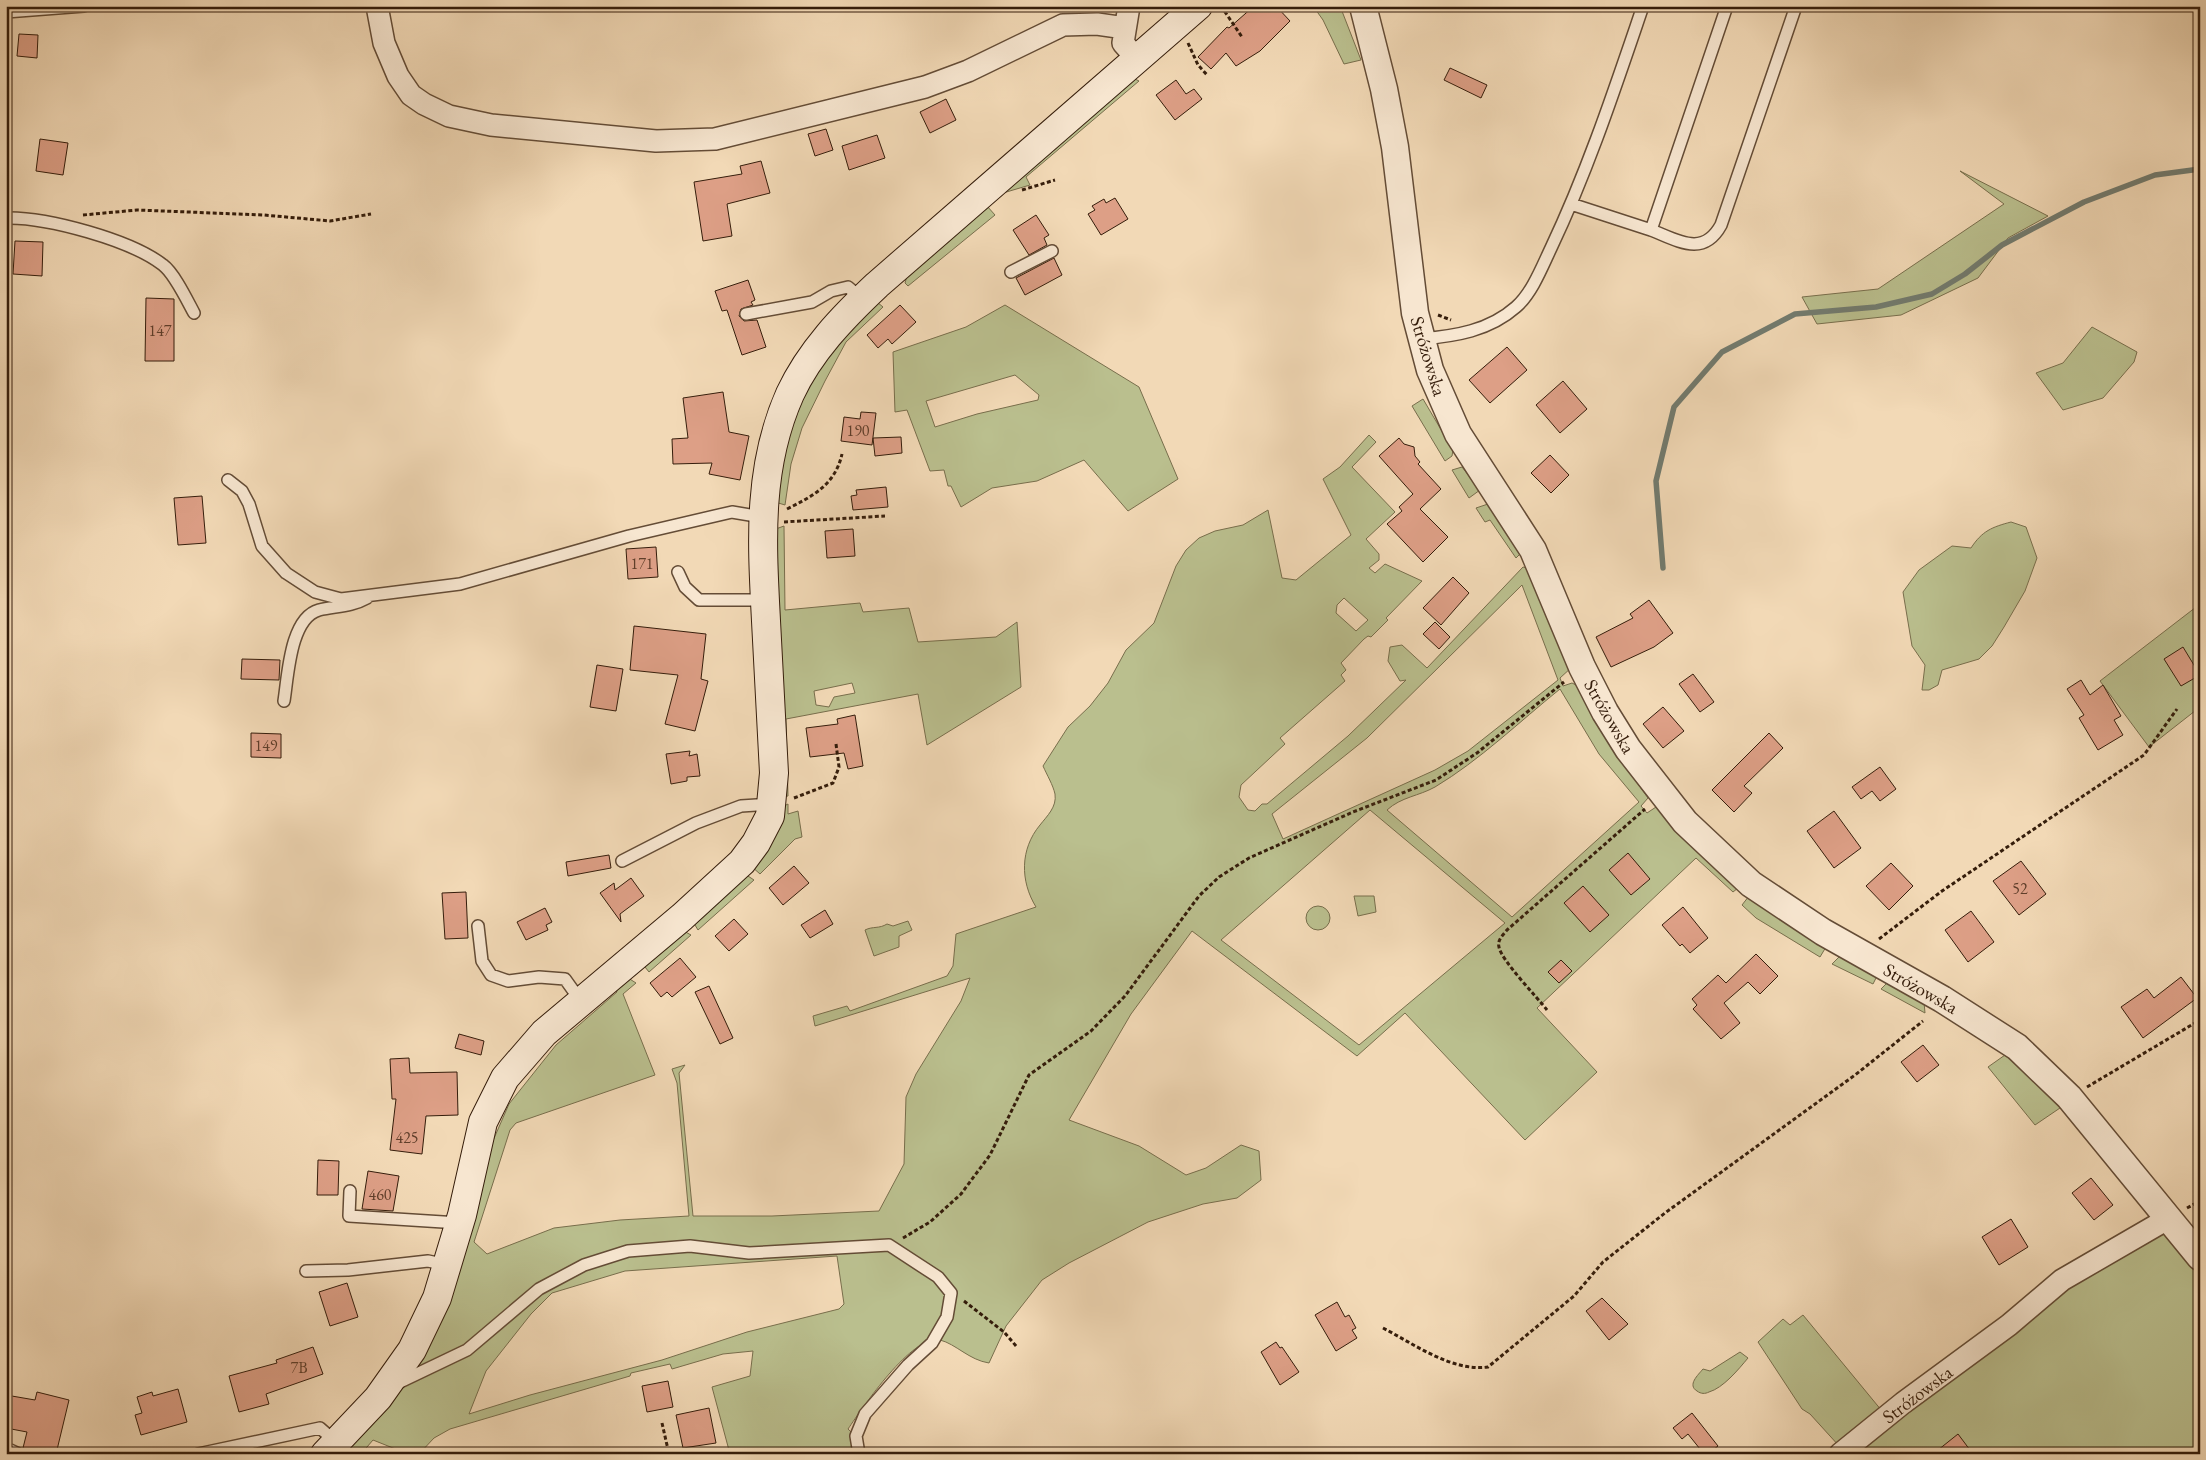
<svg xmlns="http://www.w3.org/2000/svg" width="2206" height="1460" viewBox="0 0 2206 1460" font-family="'EB Garamond',serif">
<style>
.green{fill:#babf8e;stroke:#786e4c;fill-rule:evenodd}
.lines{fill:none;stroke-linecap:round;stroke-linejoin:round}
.stream{stroke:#727b6f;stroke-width:5.5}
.building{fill:#dd9f86;stroke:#351d0b}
.service-casing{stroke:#644c36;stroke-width:14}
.minor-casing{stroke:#644c36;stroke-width:24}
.tertiary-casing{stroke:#644c36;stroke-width:29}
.secondary-casing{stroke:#351d0b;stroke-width:30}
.path{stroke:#351d0b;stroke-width:3;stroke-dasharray:4 2.5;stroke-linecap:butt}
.service{stroke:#f7e6d0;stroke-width:11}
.minor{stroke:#f7e6d0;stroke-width:21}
.tertiary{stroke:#f7e6d0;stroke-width:26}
.secondary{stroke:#f7e6d0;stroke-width:28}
.labels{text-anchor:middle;stroke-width:4;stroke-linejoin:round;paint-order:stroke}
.number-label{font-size:16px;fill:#5f3e2a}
.street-label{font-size:19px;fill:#351d0b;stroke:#f7e6d0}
</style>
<rect width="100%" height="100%" fill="#f2d9b6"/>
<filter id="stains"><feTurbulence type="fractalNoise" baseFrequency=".004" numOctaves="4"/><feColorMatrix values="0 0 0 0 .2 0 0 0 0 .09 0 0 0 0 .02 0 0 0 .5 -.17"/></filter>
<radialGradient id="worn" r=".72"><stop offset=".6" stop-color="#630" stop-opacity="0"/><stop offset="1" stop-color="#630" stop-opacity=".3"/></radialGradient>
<path class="green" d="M1313 6H1340L1361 60 1344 64 1323 20Z
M1135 79 1139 81 1026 177 1030 185 1003 193Z
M1960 171 2048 216 2008 238 1978 278 1901 315 1817 324 1802 297 1878 289 2004 204Z
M987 206 995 215 908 286 905 283 907 276Z
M877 302 883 307 846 342 825 381 802 428 791 464 785 505 775 502C785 449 794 396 829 352 842 334 861 318 877 302Z
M1005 305 1139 387 1178 479 1128 511 1084 460 1037 481 992 488 961 507 951 486H948L944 470 930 471 907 410 895 412 893 352 966 327ZM1015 375 1039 395 1038 400 977 414 935 427 926 401Z
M2092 327 2137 352 2134 362 2103 398 2063 410 2036 373 2063 363Z
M1423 399 1453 450 1452 456 1445 461 1412 406Z
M1369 435 1376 442 1352 467 1395 512 1366 539 1379 554V560L1369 568 1375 573 1385 564 1422 581 1386 618 1388 620 1371 637 1368 636 1364 639 1341 663 1346 670 1341 675 1345 681 1280 738 1285 744 1241 785 1239 797 1248 810 1255 811 1262 804H1267L1348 736 1406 680 1400 681 1388 661 1390 647 1402 645 1427 668 1523 567 1527 568 1572 667 1560 678 1563 686 1572 683 1578 686 1611 746 1648 798 1641 806 1647 813 1656 807 1738 888 1733 892 1696 858 1537 1008 1597 1072 1525 1140 1405 1013 1357 1056 1192 931 1131 1014 1069 1120 1139 1146 1186 1175 1206 1168 1241 1145 1259 1151 1261 1180 1237 1198 1203 1204 1148 1222 1069 1263 1042 1280 1006 1326 989 1363C969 1360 956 1344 940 1340 912 1334 863 1407 848 1429L852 1433 854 1454H730L712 1387 750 1376 753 1351 723 1354 672 1369 670 1364 631 1373 630 1376 450 1429 434 1438 419 1454H400L398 1450 373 1440 361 1454H342L368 1427 509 1104 556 1045 617 992 613 985 625 976 636 983 623 994 655 1075 516 1123 510 1130 474 1242 487 1254 554 1228 620 1220 689 1216 677 1083 672 1069 685 1065 679 1073 693 1216H772L879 1211 904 1164 906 1097 916 1074 961 1001 970 978 815 1026 813 1016 847 1006 850 1011 947 976 953 966 956 934 1036 907C1020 881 1020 849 1040 825 1047 816 1057 807 1055 794 1053 785 1047 775 1043 766L1068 727 1090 706 1108 683 1126 650 1154 623 1176 566 1186 550 1199 538 1215 531 1243 525 1268 510 1282 578 1296 580 1351 535 1323 479 1340 467ZM1522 585 1558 680 1468 751 1435 770 1283 839 1272 814 1367 738ZM1344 598 1368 620 1356 631 1336 613 1337 605ZM1560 689 1599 754 1639 802 1512 917 1387 810C1401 797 1419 796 1435 787 1480 760 1519 722 1560 689ZM1370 810 1505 923 1359 1045 1221 940ZM837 1256 844 1304 839 1309 747 1332 662 1360 530 1395 469 1414 486 1371 531 1314 552 1293 625 1271Z
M1462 467 1480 490 1469 498 1452 470Z
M1488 504 1521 553 1516 558 1490 520 1485 522 1476 508Z
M2011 522 2026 527 2037 558 2025 591 2004 627 1992 646 1979 659 1942 670 1938 685 1929 690H1922L1925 665 1912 646 1903 592 1919 570 1952 546 1971 548C1982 531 1992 527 2011 522Z
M784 526 785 610 860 603 863 612 909 608 918 642 996 637 1017 622 1021 687 927 745 918 694 786 719 788 796 781 797 773 530ZM852 683 855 693 834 697 829 707 816 705 814 691Z
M2200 604V707L2149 747 2100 681Z
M788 804V814L798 811 802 837 795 839 760 874 751 866 782 807Z
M745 874 754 880 698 930 692 920Z
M1354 896H1374L1376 912 1358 916Z
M1749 896 1826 947 1820 957 1756 918 1742 905Z
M1306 918a12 12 0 1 1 24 0a12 12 0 1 1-24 0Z
M908 921 912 930 899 936V947L874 956 865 930C873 926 879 929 887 924L893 926Z
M682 930 691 935 649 972 645 967 644 961Z
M1841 955 1874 974 1876 978 1873 984 1832 964Z
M1888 982 1924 1002 1925 1013 1881 989Z
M2005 1055 2036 1080 2060 1108 2035 1125 1988 1067Z
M2159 1227 2200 1277V1454H1844L2013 1325Z
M1803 1315 1882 1411 1840 1447 1810 1414 1802 1409 1758 1342 1783 1319 1790 1325Z
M1740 1352 1748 1358C1738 1370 1723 1388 1709 1392 1705 1394 1701 1394 1697 1391 1687 1385 1698 1375 1703 1369L1710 1371Z"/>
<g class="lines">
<path class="stream" d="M1663 568 1656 481 1674 407 1722 352 1795 314 1876 307 1932 294 1965 274 2002 245 2084 202 2155 175 2200 169"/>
</g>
<path class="building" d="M1254 6H1276L1290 21 1260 51 1236 66 1226 53 1211 69 1198 57 1227 27 1229 28Z
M19 34 38 35 37 58 17 56Z
M1450 68 1487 85 1481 98 1444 80Z
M1176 80 1186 94 1194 89 1202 99 1175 120 1156 95Z
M946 99 956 120 930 133 920 112Z
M826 129 833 150 815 156 808 134Z
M877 135 885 158 849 170 842 146Z
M40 139 68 143 63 175 36 171Z
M761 161 770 193 727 204 732 236 703 241 694 182 742 174 740 166Z
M1115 198 1128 219 1101 235 1088 214 1095 210 1092 206 1104 199 1106 203Z
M1036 215 1049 235 1044 238 1047 245 1029 255 1013 230Z
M15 241 43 242 42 276 13 274Z
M1054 258 1062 275 1025 295 1016 278Z
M748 280 755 300 751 302 753 305 741 309 739 316 744 321 757 320 766 347 742 355 727 310 722 311 715 291Z
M146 298 174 299V361H145Z
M900 305 916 322 892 344 888 339 878 348 867 335Z
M1507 347 1527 370 1490 403 1469 380Z
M1563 381 1587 409 1560 433 1536 405Z
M723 392 729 432 749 436 740 480 709 474 712 463 673 464 672 439 688 438 683 398Z
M861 412 876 413 872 445 841 441 844 417 860 419Z
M901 437 902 453 875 456 873 438Z
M1399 438 1404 444 1414 447 1415 456 1420 462 1418 464 1441 489 1420 509 1448 537 1423 562 1387 524 1402 511 1399 507 1413 494 1379 456Z
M1550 455 1569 475 1551 493 1531 473Z
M886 487 888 507 853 510 851 496 857 495 856 490Z
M202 496 206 543 178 545 174 498Z
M853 529 855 556 827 558 825 531Z
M656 547 658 577 628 579 626 549Z
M1453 577 1469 593 1441 625 1423 608Z
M1649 600 1673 633 1654 647 1611 667 1596 637 1633 618 1630 614Z
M1435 622 1450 637 1439 649 1423 634Z
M634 626 706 634 701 679 708 681 695 731 665 724 678 675 630 670Z
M2183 647 2200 675 2181 686 2164 659Z
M242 659 280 660 279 680 241 679Z
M597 665 623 669 616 711 590 707Z
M1693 674 1714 702 1700 712 1679 684Z
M2081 680 2090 695 2103 685 2121 716 2114 720 2123 735 2098 750 2079 718 2084 715 2067 689Z
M1663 707 1684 731 1663 748 1643 724Z
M855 715 863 766 848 769 844 753 810 757 806 728 838 724 837 719Z
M251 733 281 734V758L251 757Z
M1769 733 1783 748 1744 786 1752 793 1734 812 1712 790Z
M690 751 689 756 697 754 700 776 687 777V781L671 784 666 754Z
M1880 767 1896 789 1880 801 1872 791 1861 799 1852 787Z
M1834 811 1861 848 1834 868 1807 831Z
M1628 853 1650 879 1631 895 1609 870Z
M609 855 611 868 568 876 566 862Z
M2021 861 2046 894 2019 915 1993 881Z
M1891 863 1913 886 1889 910 1866 886Z
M794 866 809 883 783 905 769 888Z
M631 878 644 896 620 914 621 922 600 893 614 883 615 890Z
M1583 886 1609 915 1590 932 1564 903Z
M466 892 468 938 445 939 442 893Z
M1683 907 1708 938 1690 953 1682 944 1680 946 1662 925Z
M545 908 552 922 546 925 548 930 526 940 517 922Z
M825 910 833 924 810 938 801 925Z
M1971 911 1994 942 1968 962 1945 930Z
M734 919 748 934 729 951 715 936Z
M1756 954 1778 976 1760 994 1748 982 1724 1003 1740 1023 1721 1039 1693 1009 1697 1005 1692 999 1718 975 1726 983Z
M680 958 696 977 672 997 667 992 661 997 650 983Z
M1561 960 1572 971 1559 983 1548 972Z
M2181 977 2197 998 2143 1038 2121 1007 2147 989 2154 998Z
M709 986 733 1038 720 1044 695 992Z
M459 1034 484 1041 481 1055 455 1048Z
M1923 1045 1939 1065 1917 1082 1901 1062Z
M409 1058 410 1073 457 1072 458 1115 426 1116 422 1154 390 1150 396 1099H392L390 1059Z
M318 1160 339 1161 338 1195H317Z
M368 1171 399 1176 393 1211 362 1209Z
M2091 1178 2113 1205 2094 1220 2072 1193Z
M2011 1219 2028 1247 1999 1265 1982 1237Z
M347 1283 358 1317 330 1326 319 1292Z
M1602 1298 1628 1324 1609 1340 1586 1311Z
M1337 1302 1345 1317 1349 1315 1356 1328 1352 1330 1357 1338 1336 1351 1315 1315Z
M1276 1342 1280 1348 1282 1347 1299 1372 1280 1385 1261 1352Z
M313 1347 323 1374 266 1394 269 1404 239 1412 229 1376 277 1363 276 1360Z
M668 1381 673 1407 647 1412 642 1386Z
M178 1389 187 1422 141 1435 135 1415 142 1413 137 1397 152 1392 153 1396Z
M37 1392 69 1400 56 1454H39L26 1451 23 1448 27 1432 6 1428V1395L35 1400Z
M709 1408 716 1443 683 1448 676 1415Z
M1692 1413 1718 1446 1708 1454H1704L1688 1434 1682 1439 1673 1428Z
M1958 1434 1973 1454H1933Z"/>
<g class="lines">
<defs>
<path id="service" d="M1727 6 1651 230C1677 240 1703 258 1721 225L1796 6
M6 12 84 6
M1571 204 1651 230
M6 218C47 217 131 240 163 265 174 273 187 300 194 313
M1011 272 1052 251
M746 314 812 302 831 291 848 287 862 299
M1421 339C1455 336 1489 331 1516 307 1532 293 1542 267 1551 248 1588 170 1615 88 1643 6
M228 480 242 491 249 504 262 546 286 573 315 592 341 599 460 584 629 536 732 512 762 517
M678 572 685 587 699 600H765
M284 701C288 676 290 618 319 610 336 606 351 607 367 598
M622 861 696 823 741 806 772 804
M478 926 482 961 491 975 508 981 539 977 565 979 580 1000
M350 1191 349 1216 459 1223
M306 1271 348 1270 428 1261 447 1265
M398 1383 467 1350 539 1289 584 1265 628 1251 690 1246 749 1253 889 1245 938 1277 951 1293 947 1317 932 1343 908 1365 865 1414 856 1436 859 1454
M6 1448 19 1454
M198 1454 320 1428 337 1443"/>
<path id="minor" d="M377 6 384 43 398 76 411 95 424 104 449 116 491 125 656 141 715 139 925 87 968 71 1063 25 1097 24 1125 28
M1129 6 1123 43 1137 59
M1840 1454 1903 1403 2009 1325 2062 1280 2169 1218"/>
<path id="tertiary" d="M1363 6 1384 89 1395 147 1415 313 1430 370 1458 434 1533 550 1582 667 1605 712 1628 749 1685 822 1751 884 1823 932 1942 999 2017 1047 2069 1097 2200 1257"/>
<path id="secondary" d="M325 1454 378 1398 412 1350 437 1298 462 1215 483 1122 505 1078 544 1033 682 917 742 862 756 843 770 816 774 773C771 722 769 672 766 621 762 543 757 468 790 394 810 351 843 317 877 285L1198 6"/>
</defs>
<use href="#service" class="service-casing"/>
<use href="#minor" class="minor-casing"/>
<use href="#tertiary" class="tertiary-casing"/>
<use href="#secondary" class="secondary-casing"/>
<path class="path" d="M1221 6 1242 37
M1188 43 1198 65 1208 76
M1022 190 1055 180
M83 215 137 210 264 215 330 221 371 214
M1438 315 1451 320
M787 509C813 496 835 485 842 454
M784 522 885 516
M794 798 833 783 839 767 836 744
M1879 939 1942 891 2144 755 2177 709
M1547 1010C1537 997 1501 960 1499 947 1497 940 1503 935 1507 930L1645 809
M2087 1087 2200 1020
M2187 1208 2200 1201
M903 1238 930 1222 961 1194 990 1155 1029 1075 1091 1031 1125 996 1199 896 1219 877 1249 858 1353 812 1436 780 1477 753 1564 682
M964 1301 1004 1332 1017 1347
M1383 1328C1414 1344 1452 1372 1488 1367L1574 1296 1603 1262 1665 1213 1855 1075 1923 1021
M662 1423 669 1454"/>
<use href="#service" class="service"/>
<use href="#minor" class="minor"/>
<use href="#tertiary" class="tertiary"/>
<use href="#secondary" class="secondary"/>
</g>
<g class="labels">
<g class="number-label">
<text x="160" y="336">147</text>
<text x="858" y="436">190</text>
<text x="642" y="569">171</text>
<text x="266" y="751">149</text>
<text x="2020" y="894">52</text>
<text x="407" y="1143">425</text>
<text x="380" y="1200">460</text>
<text x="299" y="1373">7B</text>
</g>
<g class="street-label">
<text transform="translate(1429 356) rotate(73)" y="7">Stróżowska</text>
<text transform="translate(1610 716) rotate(60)" y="7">Stróżowska</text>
<text transform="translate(1921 988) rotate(30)" y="7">Stróżowska</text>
<text transform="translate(1917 1394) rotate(-37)" y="7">Stróżowska</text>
</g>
</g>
<rect width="2206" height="1460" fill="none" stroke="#f2d9b6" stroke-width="25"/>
<rect x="8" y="8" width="2191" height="1445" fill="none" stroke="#351d0b" stroke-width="2.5"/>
<rect x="12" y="12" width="2181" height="1435" fill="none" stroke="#351d0b"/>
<rect width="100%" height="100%" filter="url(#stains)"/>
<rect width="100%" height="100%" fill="url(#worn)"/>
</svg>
